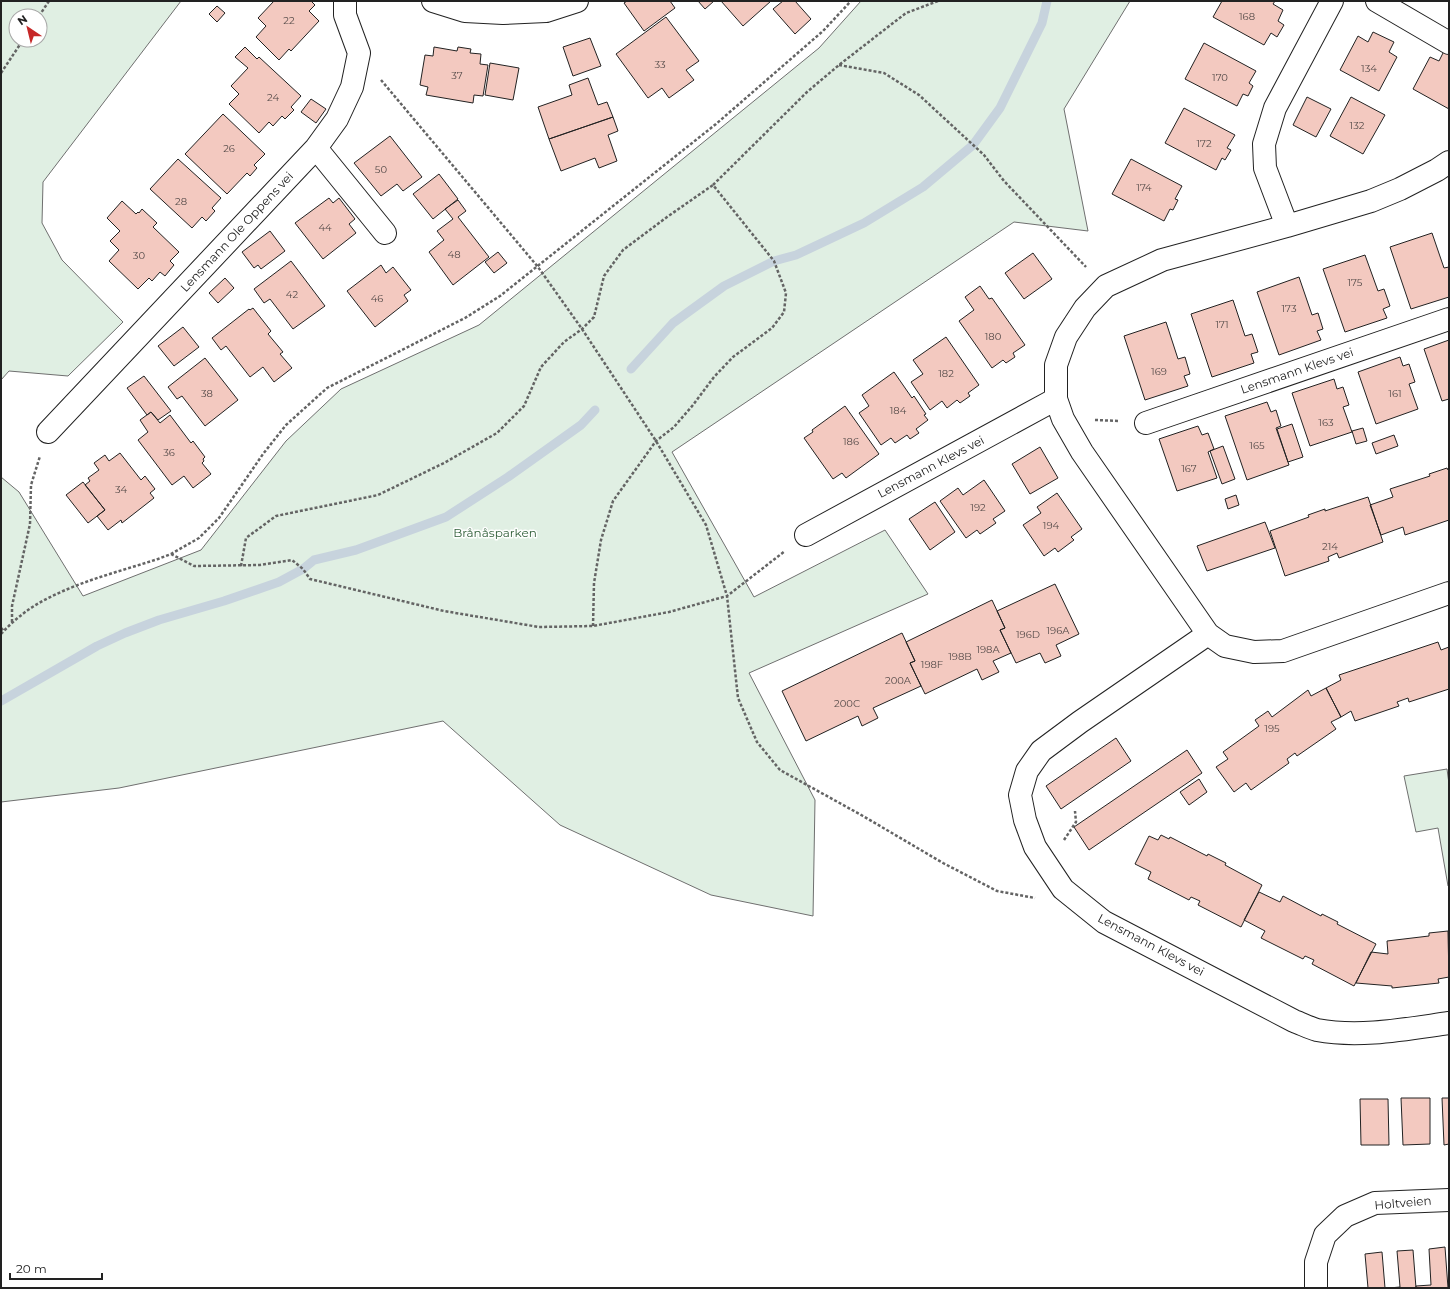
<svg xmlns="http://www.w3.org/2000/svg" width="1450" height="1289" viewBox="0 0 1450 1289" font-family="Montserrat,sans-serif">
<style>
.green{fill:#e0efe3;stroke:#6f6f6f;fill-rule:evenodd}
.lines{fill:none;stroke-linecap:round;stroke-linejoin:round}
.stream{stroke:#c7d3dd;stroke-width:9}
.building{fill:#f3c9c0;stroke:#222}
.minor-casing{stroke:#222;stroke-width:24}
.path{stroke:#646464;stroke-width:2.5;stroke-dasharray:3 2;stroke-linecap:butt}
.minor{stroke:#fff;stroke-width:22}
.labels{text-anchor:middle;stroke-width:3;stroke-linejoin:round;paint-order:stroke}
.number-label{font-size:10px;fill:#564c4a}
.street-label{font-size:12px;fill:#222;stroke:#fff}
.park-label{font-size:12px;fill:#2f5e38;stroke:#fff}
</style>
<rect width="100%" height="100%" fill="#fff"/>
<path class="green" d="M1 1H181L43 182 42 223 62 260 123 322 68 376 9 371 1 380ZM16 16H40V40H16Z
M861 1H1130L1064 109 1088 231 1014 222 672 452 754 597 885 530 928 594 749 673 815 800 813 916 711 895 560 825 443 721 119 788 1 802V477L19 492 83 596 201 550 286 441 341 389 479 325 819 48Z
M1447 769 1449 784V886H1448L1438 828 1416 832 1404 776Z"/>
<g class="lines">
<path class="stream" d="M631 369 673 323 724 286 774 261 796 255 864 223 923 187 973 145 1000 108 1042 23 1047 1
M1 701 97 646 125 633 159 620 224 601 279 582 303 569 314 560 356 550 446 517 508 477 581 425 595 410"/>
</g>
<path class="building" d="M274 1H311L315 5 309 11 319 21 291 51 289 49 279 60 256 37 266 26 258 18Z
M627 1H670L675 8 644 31 624 3Z
M698 1H714L705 9Z
M721 1H771L743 26Z
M783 1H795L811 19 795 34 773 9Z
M1222 1H1275L1273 4 1283 10 1278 21 1284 25 1277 37 1271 33 1264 45 1213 17Z
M217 6 225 13 217 22 209 14Z
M666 17 699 61 686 70 694 80 669 98 662 88 648 98 616 54Z
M1373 32 1394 42 1389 52 1397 57 1379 91 1340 70 1358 36 1368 42Z
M590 38 601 66 573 76 563 47Z
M1204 43 1256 71 1249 83 1253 86 1248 96 1243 94 1237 106 1185 79Z
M245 47 257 59 259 57 301 96 291 107 294 110 285 119 282 116 273 126 269 122 259 133 229 104 239 94 231 86 248 68 235 57Z
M434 47 457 51 458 47 471 49 470 53 481 54 480 64 488 65 483 96 474 95 473 103 426 95 428 87 420 85 425 55 433 56Z
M1444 51 1449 54V109L1413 89 1430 57 1439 61Z
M490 63 519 68 513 100 485 95Z
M588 78 598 105 607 102 613 117 549 139 538 107 572 95 569 85Z
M1307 97 1331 109 1316 137 1293 125Z
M1351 97 1385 115 1363 154 1330 136Z
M311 99 326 109 316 123 301 112Z
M1184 108 1235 135 1227 148 1231 150 1225 160 1222 158 1216 170 1165 143Z
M223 114 265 154 254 165 257 168 250 176 247 173 227 194 185 154Z
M613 117 618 131 608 135 617 161 599 168 595 158 561 171 549 139Z
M390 136 422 177 403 191 397 184 381 196 354 163Z
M178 159 221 198 212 208 215 211 206 221 202 217 192 228 150 189Z
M1131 159 1182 186 1175 199 1178 200 1173 210 1170 209 1164 221 1112 194Z
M439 174 458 199 433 219 413 194Z
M329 198 333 203 339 198 355 219 349 224 356 233 323 259 295 223Z
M458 200 466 211 458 217 489 257 453 285 429 252 444 240 437 231 453 219 445 209Z
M122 201 136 214 138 212 139 213 142 209 157 223 153 227 179 252 170 261 174 265 165 276 160 272 152 281 149 278 138 289 109 261 119 250 110 241 120 231 107 218Z
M270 231 285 251 261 269 258 265 254 268 242 252Z
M1432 233 1444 268 1449 267V297L1411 309 1390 247Z
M498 252 507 263 494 273 485 262Z
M1033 253 1052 279 1024 299 1005 273Z
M1365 255 1378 291 1384 289 1390 306 1383 309 1387 318 1345 332 1323 269Z
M291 261 325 306 293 329 270 299 264 303 254 289Z
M381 265 386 273 393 267 411 290 404 295 408 301 375 327 347 291Z
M1299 277 1312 315 1318 313 1323 329 1317 331 1321 340 1279 355 1257 292Z
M225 278 234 288 218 303 209 293Z
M980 286 989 299 992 298 1025 345 1013 353 1015 357 1006 363 1003 360 992 368 959 321 974 310 965 297Z
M1233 300 1245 336 1252 334 1258 352 1251 354 1254 363 1212 377 1191 314Z
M253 308 271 331 268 334 283 352 280 354 292 368 274 382 263 367 250 377 226 346 221 350 212 338 249 309 250 310Z
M1166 322 1178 359 1185 357 1190 374 1184 376 1188 386 1145 400 1124 336Z
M183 327 199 347 174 366 158 346Z
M946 337 979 385 968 393 970 396 960 403 957 400 947 408 942 401 930 410 911 382 923 374 913 360Z
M1449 340V399L1442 401 1424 349Z
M1400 357 1403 366 1409 364 1415 382 1409 384 1418 409 1376 424 1358 372Z
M205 358 238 400 205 426 182 396 177 399 168 387Z
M894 372 912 398 914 396 926 414 924 415 928 420 916 429 919 433 910 439 907 435 895 443 891 438 881 445 859 413 869 406 862 395Z
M144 376 171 411 158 420 151 412 147 415 127 388Z
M1334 379 1337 389 1343 387 1349 405 1343 407 1352 432 1310 446 1292 393Z
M1267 402 1271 412 1276 410 1281 426 1276 428 1289 465 1247 480 1225 416Z
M845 406 879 454 846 478 842 473 833 479 804 438 813 432 812 430Z
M151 412 160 423 170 415 191 443 193 441 205 457 203 459 204 461 202 463 211 474 193 488 184 476 172 485 138 440 148 432 140 420Z
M1292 424 1303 457 1288 462 1277 429Z
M1198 426 1202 435 1208 433 1214 449 1208 452 1217 478 1177 491 1159 439Z
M1363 428 1367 441 1356 444 1352 431Z
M1394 435 1398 446 1376 454 1372 443Z
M1223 446 1235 479 1222 484 1210 451Z
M1040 447 1058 478 1030 494 1012 464Z
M120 453 141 480 145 476 155 489 150 493 154 498 122 523 121 520 108 530 97 516 105 510 85 485 90 481 88 478 99 470 94 463 105 455 109 461Z
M1447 468 1448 470 1449 469V520L1405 535 1403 527 1381 535 1370 505 1393 497 1390 489 1430 476 1429 474Z
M984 480 1005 511 993 519 996 523 980 534 977 530 966 538 940 501 958 488 963 495Z
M83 482 105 510 88 523 66 495Z
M1057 493 1082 529 1071 537 1074 540 1058 552 1055 548 1044 556 1023 525 1041 513 1037 507Z
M1236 495 1239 505 1228 509 1225 499Z
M1368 497 1383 542 1339 558 1337 553 1328 557 1329 561 1285 576 1270 531 1309 517 1308 515 1325 509V511Z
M935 502 955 532 930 550 909 519Z
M1265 522 1275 548 1207 571 1197 546Z
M1055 584 1079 634 1056 645 1061 656 1045 663 1040 653 1016 663 1000 630 1005 628 997 611Z
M992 600 1005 628 1000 630 1011 653 993 661 999 672 982 680 977 669 925 694 910 663 915 661 906 642Z
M902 633 915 661 910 663 921 686 873 708 878 718 862 726 858 716 806 741 782 691Z
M1438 642 1441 650 1449 647V689L1409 702 1408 698 1397 702 1399 706 1355 721 1351 711 1341 717 1326 688 1341 680 1339 675Z
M1326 688 1341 717 1331 722 1336 729 1297 756 1295 753 1287 759 1289 763 1251 790 1246 783 1234 792 1216 767 1228 759 1223 752 1259 726 1255 720 1268 711 1272 717 1308 690 1311 696Z
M1116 738 1131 761 1061 809 1046 786Z
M1187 750 1202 773 1089 850 1074 827Z
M1199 779 1207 792 1189 805 1180 792Z
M1161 835 1169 839 1170 837 1207 856 1208 854 1226 863 1225 865 1262 885 1241 927 1198 905 1200 901 1191 897 1189 900 1148 879 1151 872 1135 864 1149 836 1158 840Z
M1259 892 1280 902 1283 896 1321 916 1322 914 1338 922 1337 924 1376 944 1354 986 1312 964 1314 960 1305 956 1303 959 1261 938 1265 931 1244 920Z
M1448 931 1449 981V977L1438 979 1439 983 1392 988V986L1356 983 1371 952 1388 954 1387 941 1429 936V933Z
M1401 1098H1430V1144L1403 1145Z
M1442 1098H1449V1144L1444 1145Z
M1360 1099H1388L1389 1145H1361Z
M1445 1247 1448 1288H1416V1286L1431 1285 1429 1249Z
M1413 1250 1416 1288H1389L1400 1287 1397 1251Z
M1382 1252 1385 1288H1368L1365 1254Z"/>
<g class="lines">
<defs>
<path id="minor" d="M433 1 465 11 503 13 546 11 577 1
M1377 1 1449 43
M316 148 385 233
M1449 162 1437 170 1400 189 1371 201 1287 226 1162 260 1106 286 1085 308 1066 337 1056 365V399L1063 419 1082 452 1208 634 1225 646 1254 652 1283 651 1449 593
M1287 226 1265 168 1264 144 1275 108 1332 1
M1146 423 1449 319
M48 432 316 148 337 119 352 87 359 53 345 15V1
M806 535 1056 399
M1208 634 1080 722 1041 751 1027 771 1020 795 1025 820 1035 847 1063 889 1104 922 1294 1021C1302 1024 1310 1028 1317 1030 1360 1038 1406 1029 1449 1023
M1316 1288V1262L1325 1235 1345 1216 1375 1203 1449 1200"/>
</defs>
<use href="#minor" class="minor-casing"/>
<path class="path" d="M39 16 49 1
M839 65 884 73 919 95 984 155 1004 181 1086 267
M1 73 23 40
M381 80 538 267 582 329 656 441 706 525 727 596 738 698 757 742 780 770 863 816 943 863 997 891 1035 898
M1095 420 1120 421
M171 554 194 566 260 565 292 560 303 569 310 579 444 611 539 627 593 626 669 612 727 596 785 551
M241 566 246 538 276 516 378 495 444 463 497 433 524 406 541 367 564 342 582 329 594 317 604 276 623 250 667 217 713 185
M12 622V606L30 524 31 485 40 456
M593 626 594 583 601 540 613 501 656 441 674 427 693 405 714 377 733 357 772 328 784 312 786 293 774 261 713 185 807 92 839 65 906 13 938 1
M1 628 4 631
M1 634C12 622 25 611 39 603 76 582 118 572 158 559L171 554 199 538 219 518 263 454 286 425 327 388 465 318 500 296 716 124 823 31 851 1
M1064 840 1076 822 1075 811"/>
<use href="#minor" class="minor"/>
</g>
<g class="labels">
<g class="number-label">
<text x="1247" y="20">168</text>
<text x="289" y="24">22</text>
<text x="660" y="68">33</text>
<text x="1369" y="72">134</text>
<text x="457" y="79">37</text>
<text x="1220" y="81">170</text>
<text x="273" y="101">24</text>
<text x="1357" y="129">132</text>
<text x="1204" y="147">172</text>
<text x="229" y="152">26</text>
<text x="381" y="173">50</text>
<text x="1144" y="191">174</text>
<text x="181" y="205">28</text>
<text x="325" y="231">44</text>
<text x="454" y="258">48</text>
<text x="139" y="259">30</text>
<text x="1355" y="286">175</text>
<text x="292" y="298">42</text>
<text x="377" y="302">46</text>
<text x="1289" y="312">173</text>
<text x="1222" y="328">171</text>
<text x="993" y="340">180</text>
<text x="1159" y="375">169</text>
<text x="946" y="377">182</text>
<text x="207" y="397">38</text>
<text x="1395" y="397">161</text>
<text x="898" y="414">184</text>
<text x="1326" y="426">163</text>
<text x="851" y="445">186</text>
<text x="1257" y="449">165</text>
<text x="169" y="456">36</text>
<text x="1189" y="472">167</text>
<text x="121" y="493">34</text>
<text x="978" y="511">192</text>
<text x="1051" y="529">194</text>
<text x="1330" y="550">214</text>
<text x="1058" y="634">196A</text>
<text x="1028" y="638">196D</text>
<text x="988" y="653">198A</text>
<text x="960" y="660">198B</text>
<text x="932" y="668">198F</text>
<text x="898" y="684">200A</text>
<text x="847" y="707">200C</text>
<text x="1272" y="732">195</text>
</g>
<g class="street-label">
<text transform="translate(237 232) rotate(-47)" y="4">Lensmann Ole Oppens vei</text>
<text transform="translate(1297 371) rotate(-19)" y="4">Lensmann Klevs vei</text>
<text transform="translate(931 467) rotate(-28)" y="4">Lensmann Klevs vei</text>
<text transform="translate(1151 945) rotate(28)" y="4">Lensmann Klevs vei</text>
<text transform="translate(1403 1203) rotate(-5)" y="4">Holtveien</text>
</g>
<g class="park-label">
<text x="495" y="537">Brånåsparken</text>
</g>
</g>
<rect width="1450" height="1289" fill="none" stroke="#222222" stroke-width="4"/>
<g transform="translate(28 28) rotate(325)"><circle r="19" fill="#ffffff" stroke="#a7a7a7"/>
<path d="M0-3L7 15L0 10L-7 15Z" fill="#c62828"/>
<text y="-6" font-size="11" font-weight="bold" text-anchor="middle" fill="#222222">N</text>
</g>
<path d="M10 1273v6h92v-6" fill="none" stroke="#222222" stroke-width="2"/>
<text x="16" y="1273" font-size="12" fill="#222222" stroke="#ffffff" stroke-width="3" paint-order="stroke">20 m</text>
</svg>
